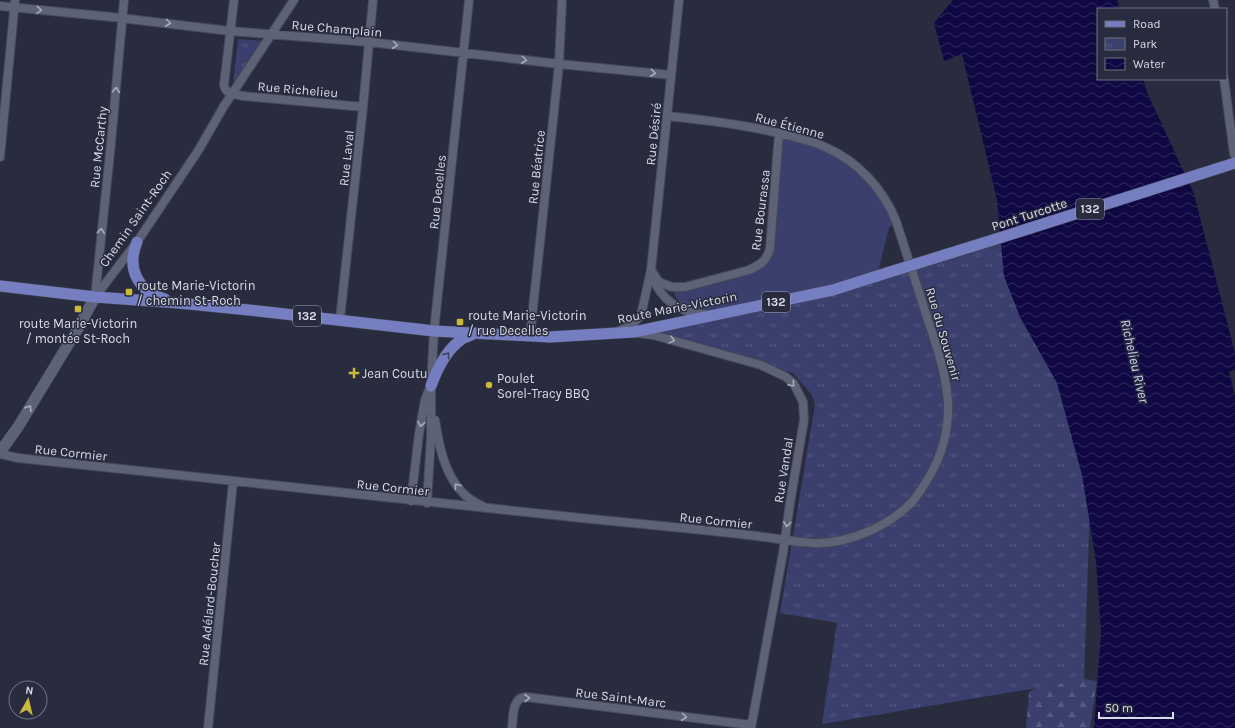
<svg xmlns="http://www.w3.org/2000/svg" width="1235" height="728" viewBox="0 0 1235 728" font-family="Karla,sans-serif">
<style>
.grass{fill:#3a3f6d}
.forest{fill:url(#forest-firs)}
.park{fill:url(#park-tufts)}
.water{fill:url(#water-waves)}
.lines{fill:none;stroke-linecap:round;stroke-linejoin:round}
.minor-casing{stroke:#464858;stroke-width:10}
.secondary-casing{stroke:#464858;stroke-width:12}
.primary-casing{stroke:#464858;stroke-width:12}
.minor{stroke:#5e6276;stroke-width:8}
.secondary{stroke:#5e6276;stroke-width:11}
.primary{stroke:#757ec0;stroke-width:11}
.primary-bridge-casing{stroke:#464858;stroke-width:12;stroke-linecap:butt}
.primary-bridge{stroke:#757ec0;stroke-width:11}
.oneway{stroke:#a8abba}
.oneway2{stroke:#3c405e}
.poi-dot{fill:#cbba39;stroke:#292c3e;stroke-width:1.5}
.labels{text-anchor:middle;stroke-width:3;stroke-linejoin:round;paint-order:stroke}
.shield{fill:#292c3e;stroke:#a5a7b5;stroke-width:1}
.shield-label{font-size:12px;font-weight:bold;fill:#dadce8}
.street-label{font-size:13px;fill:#dadce8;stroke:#292c3e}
.poi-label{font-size:13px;fill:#dadce8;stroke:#292c3e;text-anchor:start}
.water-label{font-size:14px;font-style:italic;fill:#c6cdf2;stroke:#292c3e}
</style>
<defs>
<pattern id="forest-firs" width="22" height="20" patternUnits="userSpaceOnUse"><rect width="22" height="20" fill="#3a3f6d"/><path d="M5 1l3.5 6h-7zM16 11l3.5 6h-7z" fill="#565a82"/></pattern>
<pattern id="park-tufts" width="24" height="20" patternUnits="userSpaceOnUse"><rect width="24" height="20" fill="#3a3f6d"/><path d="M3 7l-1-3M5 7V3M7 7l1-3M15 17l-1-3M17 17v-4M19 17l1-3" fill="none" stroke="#565a82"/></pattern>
<pattern id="water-waves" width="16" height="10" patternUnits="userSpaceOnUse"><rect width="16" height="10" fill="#0f0842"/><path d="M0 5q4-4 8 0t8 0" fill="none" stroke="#312b5d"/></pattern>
</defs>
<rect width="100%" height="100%" fill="#292c3e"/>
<path class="grass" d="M779 133 824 146 864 173 896 221 889 228 877 276 696 314C683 306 677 303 672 287L749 270 768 255Z"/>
<path class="forest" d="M1076 678 1097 681 1090 728H1026L1029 692 1042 684Z"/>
<path class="park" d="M238 39 263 41 233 85Z
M1013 241 1091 476 1084 680 822 724 837 623 780 613 815 405 812 395 793 373 634 332 877 276Z"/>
<path class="water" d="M953 0H1117L1120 9H1098V79H1143L1147 92 1194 194 1235 353V370L1229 372 1235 396V728H1094L1101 633 1096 561 1082 475 1057 383 1020 317 1004 276 997 200 962 54 944 61 934 23Z"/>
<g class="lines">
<defs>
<path id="minor" d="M234 0 224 85C226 95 234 94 243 96L363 107
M1213 0 1215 9
M0 6 112 17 230 31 369 42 559 64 671 75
M1224 79 1234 154
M0 157 15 0
M651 270 659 282 672 287H685L749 270C760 265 767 261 770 248L779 133
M653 277C660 299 681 314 704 314
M95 297 137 242 198 151 224 106 294 0
M95 297 111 143 124 0
M340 319 363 107 373 0
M619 331 632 325 641 315 651 270 679 0
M638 333 653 335 761 365 786 377 794 384 803 402 804 420 790 503 783 553 751 728
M530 336 559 64 562 0
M435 420C439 445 444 474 463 493 468 499 476 503 484 507
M0 454 18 458C209 480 400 500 591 519 643 524 696 529 748 535 766 537 784 540 802 542 808 542 814 544 820 543 853 542 890 525 912 502 919 494 924 485 929 477 963 419 945 372 926 314 916 283 906 252 896 221 883 189 858 161 825 147 810 140 794 137 778 133 741 124 706 120 667 116
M411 501 419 434 425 400 429 390
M427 503 431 437V386L434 331 469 0
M208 728 233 482
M512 728C513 718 512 697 526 697L751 725"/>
<path id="secondary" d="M0 452 18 427 77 330 95 297"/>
<path id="primary" d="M996 239 1235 163
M137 242C126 268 138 292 165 299
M0 286 95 297 179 303 258 311 434 331 550 337 634 332 833 290 877 276
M431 386C437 369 446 350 462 339 465 337 470 336 473 334"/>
</defs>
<use href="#minor" class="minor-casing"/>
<use href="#secondary" class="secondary-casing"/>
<use href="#primary" class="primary-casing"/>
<use href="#minor" class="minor"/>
<use href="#secondary" class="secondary"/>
<use href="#primary" class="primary"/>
<defs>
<path id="primary-bridge" d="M877 276 996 239"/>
</defs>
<use href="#primary-bridge" class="primary-bridge-casing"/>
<use href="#primary-bridge" class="primary-bridge"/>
</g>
<defs><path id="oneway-chevron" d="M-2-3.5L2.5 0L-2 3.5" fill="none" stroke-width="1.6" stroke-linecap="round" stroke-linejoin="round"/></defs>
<g class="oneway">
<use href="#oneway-chevron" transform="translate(39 10) rotate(5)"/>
<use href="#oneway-chevron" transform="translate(168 23) rotate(7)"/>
<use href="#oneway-chevron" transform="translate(395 45) rotate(7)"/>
<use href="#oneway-chevron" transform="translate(524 60) rotate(7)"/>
<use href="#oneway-chevron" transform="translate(653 73) rotate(6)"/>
<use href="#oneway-chevron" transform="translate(116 90) rotate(-85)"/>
<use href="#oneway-chevron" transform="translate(101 231) rotate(-84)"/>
<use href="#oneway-chevron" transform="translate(672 340) rotate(15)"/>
<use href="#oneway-chevron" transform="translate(792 384) rotate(50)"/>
<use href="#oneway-chevron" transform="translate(29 408) rotate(-58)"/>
<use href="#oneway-chevron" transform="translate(421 424) rotate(101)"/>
<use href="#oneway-chevron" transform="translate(457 486) rotate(-127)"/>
<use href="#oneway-chevron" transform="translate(787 524) rotate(97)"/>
<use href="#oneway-chevron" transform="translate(527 698) rotate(-1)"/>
<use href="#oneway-chevron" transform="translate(684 717) rotate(7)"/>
</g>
<use class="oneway2" href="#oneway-chevron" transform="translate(447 355) rotate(-54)"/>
<g class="poi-dot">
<rect x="125" y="288" width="8" height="8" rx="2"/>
<rect x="74" y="305" width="8" height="8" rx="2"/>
<rect x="456" y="318" width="8" height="8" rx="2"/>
<path d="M352 367h4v4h4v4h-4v4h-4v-4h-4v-4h4z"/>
<circle cx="489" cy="385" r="4"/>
</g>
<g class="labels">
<g class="shield">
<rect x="1076" y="199" width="28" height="20" rx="3"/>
<rect x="762" y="292" width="28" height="20" rx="3"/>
<rect x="293" y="306" width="28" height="20" rx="3"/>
</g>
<g class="shield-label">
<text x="1090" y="213">132</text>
<text x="776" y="306">132</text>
<text x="307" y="320">132</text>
</g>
<g class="street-label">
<text transform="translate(337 28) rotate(5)" y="5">Rue Champlain</text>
<text transform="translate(298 89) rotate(5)" y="5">Rue Richelieu</text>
<text transform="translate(790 125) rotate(15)" y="5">Rue Étienne</text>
<text transform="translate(653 134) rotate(-84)" y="5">Rue Désiré</text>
<text transform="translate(98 147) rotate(-84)" y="5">Rue McCarthy</text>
<text transform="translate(346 158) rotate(-84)" y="5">Rue Laval</text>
<text transform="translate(536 167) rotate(-84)" y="5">Rue Béatrice</text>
<text transform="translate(437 192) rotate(-84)" y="5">Rue Decelles</text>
<text transform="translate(760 210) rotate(-83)" y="5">Rue Bourassa</text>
<text transform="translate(1029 214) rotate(-18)" y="5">Pont Turcotte</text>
<text transform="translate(135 218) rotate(-55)" y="5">Chemin Saint-Roch</text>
<text transform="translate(677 307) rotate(-11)" y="5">Route Marie-Victorin</text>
<text transform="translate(944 334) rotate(74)" y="5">Rue du Souvenir</text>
<text transform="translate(71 452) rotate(6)" y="5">Rue Cormier</text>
<text transform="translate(783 470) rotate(-81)" y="5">Rue Vandal</text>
<text transform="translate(393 487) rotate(6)" y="5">Rue Cormier</text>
<text transform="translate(716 520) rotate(6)" y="5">Rue Cormier</text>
<text transform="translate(209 604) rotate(-84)" y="5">Rue Adélard-Boucher</text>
<text transform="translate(621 697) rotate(7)" y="5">Rue Saint-Marc</text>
</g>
<g class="poi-label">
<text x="137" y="290">route Marie-Victorin<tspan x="137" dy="15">/ chemin St-Roch</tspan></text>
<text x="468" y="320">route Marie-Victorin<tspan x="468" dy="15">/ rue Decelles</tspan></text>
<text x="78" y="328" text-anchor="middle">route Marie-Victorin<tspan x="78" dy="15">/ montée St-Roch</tspan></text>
<text x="362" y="378">Jean Coutu</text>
<text x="497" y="383">Poulet<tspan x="497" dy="15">Sorel-Tracy BBQ</tspan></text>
</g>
<g class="water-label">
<text transform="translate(1135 361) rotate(77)" y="5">Richelieu River</text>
</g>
</g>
<rect x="1097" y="8" width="130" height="72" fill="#292c3e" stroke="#707282"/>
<rect x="1105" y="21" width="20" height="6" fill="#757ec0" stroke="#707282"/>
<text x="1133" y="28" font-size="12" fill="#dadce8">Road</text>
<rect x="1105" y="38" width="20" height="12" fill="url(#park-tufts)" stroke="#707282"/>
<text x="1133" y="48" font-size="12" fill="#dadce8">Park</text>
<rect x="1105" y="58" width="20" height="12" fill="url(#water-waves)" stroke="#707282"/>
<text x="1133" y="68" font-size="12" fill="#dadce8">Water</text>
<g transform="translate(28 700) rotate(8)"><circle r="19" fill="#292c3e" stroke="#707282"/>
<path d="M0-3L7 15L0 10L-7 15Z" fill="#cbba39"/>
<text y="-6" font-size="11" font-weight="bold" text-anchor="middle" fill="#dadce8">N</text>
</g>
<path d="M1099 712v6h74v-6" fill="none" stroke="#dadce8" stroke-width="2"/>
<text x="1105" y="712" font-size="12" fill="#dadce8" stroke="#292c3e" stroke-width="3" paint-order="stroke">50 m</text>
</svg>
